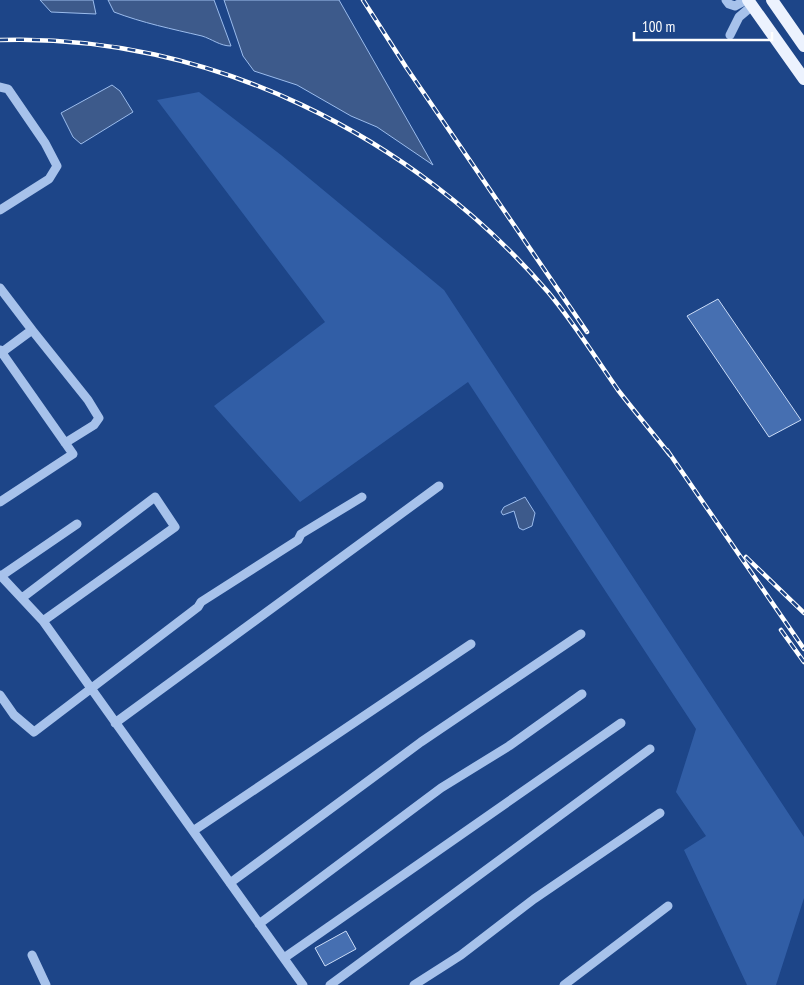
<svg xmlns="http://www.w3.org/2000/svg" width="804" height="985" viewBox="0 0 804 985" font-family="'PT Sans Narrow',sans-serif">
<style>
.green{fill:#315ea6}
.water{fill:#3d5a8b;stroke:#9bbced}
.building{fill:#466fb1;stroke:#ccddf8}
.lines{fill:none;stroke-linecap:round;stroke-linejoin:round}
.minor{stroke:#a7c2eb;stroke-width:9}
.major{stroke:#ecf2fe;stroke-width:12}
.rail-casing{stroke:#fff;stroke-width:4.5}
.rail{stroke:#1d4588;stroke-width:2.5;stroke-dasharray:8;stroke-linecap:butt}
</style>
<rect width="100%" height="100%" fill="#1d4588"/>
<path class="green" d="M199 92 281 155 444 290 804 837V898L776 985H747L684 850 706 836 676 792 696 729 468 382 300 502 214 406 325 322 157 100Z"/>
<path class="water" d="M40 0H93L96 14 51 12Z
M108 0H214L231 46C220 46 212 39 202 36 172 29 143 23 114 12Z
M224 0H339L433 165 377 127 351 116 297 85 254 71 243 56Z
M112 85 120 91 133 112 81 144 73 137 61 113Z
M525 497 535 513 532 526 523 530 519 528 514 511 503 515 501 512 504 507Z"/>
<path class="building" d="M718 299 801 420 769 437 687 316Z
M346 931 356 949 325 966 315 948Z"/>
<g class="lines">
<path class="minor" d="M726 0 729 4 735 6 746 0
M730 35 739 17 752 6
M0 87 8 89 45 143 57 166 49 179 0 210
M0 288 32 330 2 352
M32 330 88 400 99 418 94 425 65 443
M0 350 73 454 0 502
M0 575 43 621 303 985
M1 576 77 524
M22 598 155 497 175 527 43 621
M0 695 14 715 34 732 198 607 201 602 298 540 301 534 362 497
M115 723 439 486
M193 831 471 644
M230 883 421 742 581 634
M259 924 441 788 509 746 582 694
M32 955 46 985
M284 958 621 723
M330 985 650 749
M414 985 461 955 534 899 660 813
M564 985 668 906"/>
<path class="major" d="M748 0 804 79
M772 0 804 46"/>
<defs>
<path id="rail" d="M363 0 406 67 587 332
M0 40C208 33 414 136 548 292 574 323 595 357 618 390 635 412 653 433 670 455
M667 450 804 649
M746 557 804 613
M781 630 804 662"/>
</defs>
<use href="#rail" class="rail-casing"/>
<use href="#rail" class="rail"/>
</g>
<path d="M634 32v8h138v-8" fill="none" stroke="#ffffff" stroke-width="2.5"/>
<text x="642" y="32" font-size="15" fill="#ffffff" stroke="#1d4588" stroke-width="4" paint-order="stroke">100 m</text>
</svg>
